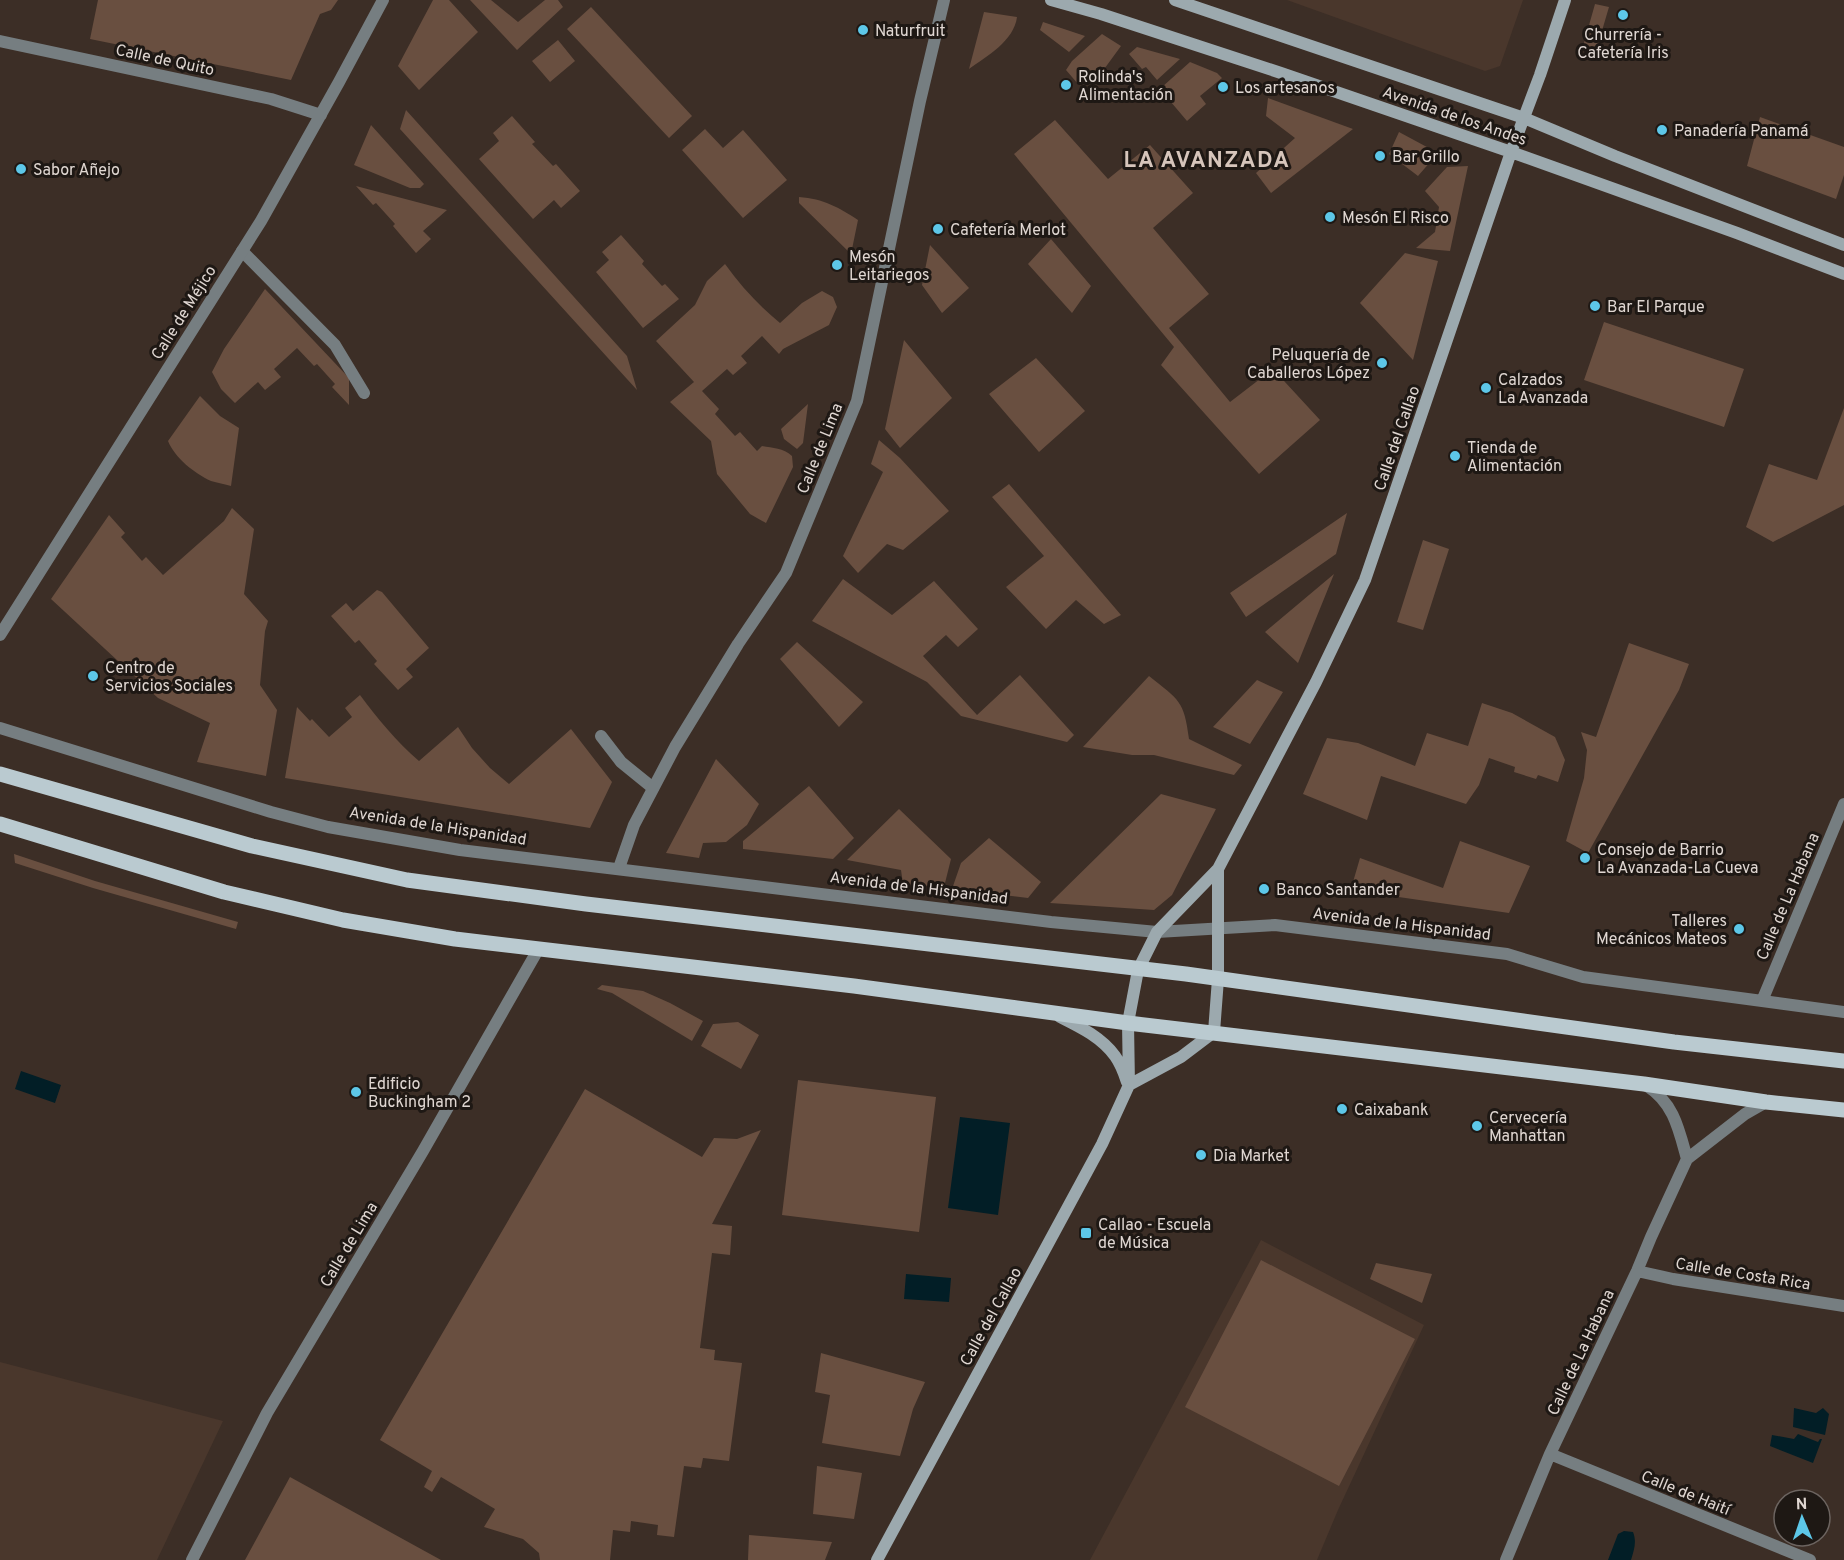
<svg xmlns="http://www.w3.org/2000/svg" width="1844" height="1560" viewBox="0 0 1844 1560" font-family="Overpass,sans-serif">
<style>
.built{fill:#4a372c}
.green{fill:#694f40}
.water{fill:#021e26}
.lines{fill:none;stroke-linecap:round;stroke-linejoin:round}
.lane{stroke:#767e81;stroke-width:12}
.street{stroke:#767e81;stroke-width:12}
.secondary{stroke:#9ca9ae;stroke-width:12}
.primary{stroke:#bacad0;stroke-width:15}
.poi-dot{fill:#5dc7e8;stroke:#1e1814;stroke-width:2}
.labels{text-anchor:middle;stroke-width:6;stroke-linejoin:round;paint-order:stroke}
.poi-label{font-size:16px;fill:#e0d7d2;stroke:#1e1814;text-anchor:start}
.street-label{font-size:16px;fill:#e0d7d2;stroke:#1e1814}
.district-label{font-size:22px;font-weight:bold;letter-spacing:1.5px;fill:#d6c5bb;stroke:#1e1814}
</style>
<rect width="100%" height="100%" fill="#3c2e26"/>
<path class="built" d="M1287 0H1523L1500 66 1485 71Z
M1261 1240 1424 1325 1338 1510 1317 1560H1090Z
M0 1362 223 1421 157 1560H0Z"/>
<path class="green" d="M98 0H338L331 10 320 14 291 80 90 39Z
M433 0H449L478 32 419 90 398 66Z
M470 0H491L518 22 545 0H558L563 7 517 50Z
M1595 4 1609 7 1596 51 1582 50Z
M591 7 692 116 669 138 567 29Z
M984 12 1017 17C1014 41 987 56 969 69Z
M1043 22 1085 36 1069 52 1040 30Z
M1102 34 1121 46 1102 72 1078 84 1066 70 1072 61Z
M558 40 575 61 550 82 532 61Z
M1137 47 1180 59 1157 80 1146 67 1142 69 1129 54Z
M1190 62 1217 73 1222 78 1200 96 1206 104 1187 121 1165 95 1167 93 1162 87Z
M1268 98 1353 129 1271 193 1256 173 1295 138 1266 116Z
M406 110 627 356 637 390 400 129Z
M512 116 535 142 532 144 553 166 556 164 580 191 561 208 554 200 533 219 479 159 499 141 493 133Z
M1760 117 1844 147V175L1836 199 1747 166Z
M1055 120 1108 179 1150 145 1193 193 1153 228 1209 294 1169 328 1230 402 1273 369 1320 420 1259 474 1161 365 1174 347 1014 154Z
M371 125 424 184 420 188H410L354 165Z
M705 129 723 148 743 130 787 180 743 218 682 150Z
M1399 132 1438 153 1418 176 1389 154Z
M1468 166 1450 251 1416 248 1435 232 1439 207 1425 191 1447 167Z
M356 186 447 210 423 231 431 239 416 253 393 226 395 224 376 203 373 205Z
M799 197C824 199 838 207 858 220L851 254 799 203Z
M621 235 644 261 642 264 662 286 665 284 679 299 643 328 596 272 609 260 602 252Z
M1051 239 1091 286 1072 313 1028 264Z
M930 245 969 288 942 313 922 285Z
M1405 253 1438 261 1413 360 1360 303Z
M725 264C741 286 758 305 780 323L802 303 822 291 833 297 837 307 829 325 783 349 779 354 762 336 741 356 747 363 733 375 727 369 702 391 719 409 715 414 735 436 740 432 757 451 762 446C773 448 783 448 792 456L793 467 766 523 750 514 717 474 711 441 670 402 694 382 656 341 695 305 707 281Z
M265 289 349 378V405L332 387 335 384 317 364 314 366 297 348 274 369 281 377 265 390 258 382 235 403 221 389 212 372 224 349Z
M1604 322 1744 369 1724 427 1584 380Z
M904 340 952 398 900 448 885 429Z
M1036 358 1085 411 1039 452 989 394Z
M200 396 220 416 239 428 231 486C225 484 217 483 211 481 194 473 175 458 168 441Z
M808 404 803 443 797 449 784 439 781 429Z
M1844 408V505L1773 542 1746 527 1769 464 1817 480Z
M879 440 900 458 949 511 903 550 887 544 858 573 843 556 883 472 871 464Z
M1009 484 1121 615 1104 624 1076 600 1046 629 1006 587 1044 556 992 497Z
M232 508 254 529 244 594 268 621 265 631 260 685 277 710 266 776 197 762 210 723 158 698 51 599 109 515 125 533 121 537 142 561 146 557 163 575 224 521Z
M1347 513 1336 554 1246 617 1230 593Z
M1423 540 1449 549 1423 630 1397 622Z
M1334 574 1298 663 1265 632Z
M843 579 892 615 934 581 978 629 958 647 946 635 923 656 977 715 1020 675 1074 735 1067 742 961 716 927 682 812 621Z
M377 590 382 592 429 648 406 669 413 677 398 690 374 664 377 661 359 640 355 643 331 616 346 603 353 611Z
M797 642 863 702 839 727 780 659Z
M1629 643 1689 664 1679 690 1588 853 1566 841 1584 778 1587 750 1581 732 1596 737Z
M1149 676C1179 700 1184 700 1189 739L1242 765 1234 775 1154 755H1132L1083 747Z
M1257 680 1283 692 1250 744 1213 727Z
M360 695C378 719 396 741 419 761L458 727 472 748 490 768 509 784 571 729 612 782 590 828 285 778 297 707 310 721 312 719 329 737 352 717 345 708Z
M1482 703 1512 713 1555 737 1565 760 1558 782 1538 775 1536 779 1514 772 1515 767 1489 758 1479 785 1466 804 1381 776 1367 820 1303 794 1327 738 1358 743 1415 766 1427 733 1468 746Z
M716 759 759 804 747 825 726 842 703 843 699 858 666 853Z
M809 786 854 838 833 859 743 849V841Z
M1161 794 1216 809 1172 895 1154 910 1050 903Z
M899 809 951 859 944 887 903 884 901 870 847 860Z
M989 838 1041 882 1028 898 952 889 961 863Z
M1460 841 1530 866 1509 913 1371 893 1353 882 1360 858 1443 888Z
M14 854 95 881 238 922 236 929 93 888 15 863Z
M602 985 643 991 670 1003 703 1021 692 1041 612 993 597 989Z
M738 1022 759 1035 741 1069 701 1046 713 1024Z
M798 1080 936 1097 919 1232 782 1215Z
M585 1089 702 1157 714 1138 737 1139 761 1130 712 1224 732 1226 730 1255 712 1253 700 1348 715 1350 714 1360 742 1363 729 1461 703 1458 701 1468 684 1466 674 1537 657 1535 658 1525 631 1521 630 1532 613 1530 610 1560H540L539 1553 523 1539 484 1527 495 1509 441 1477 432 1492 424 1487 432 1471 380 1440Z
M1261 1260 1415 1339 1339 1486 1185 1407Z
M1376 1263 1432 1274 1422 1303 1370 1279Z
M821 1353 925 1382 913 1409 900 1456 822 1443 830 1395 815 1392Z
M817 1466 862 1473 854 1519 813 1514Z
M290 1477 441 1560H245Z
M749 1535 832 1542 825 1560H748Z"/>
<path class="water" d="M21 1071 61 1085 55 1103 15 1089Z
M960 1117 1010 1123 998 1215 948 1208Z
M906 1274 951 1278 949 1302 904 1299Z
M1794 1408 1816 1413 1823 1408 1829 1414 1825 1435 1793 1427Z
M1798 1434 1818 1442 1820 1439H1822L1813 1463 1770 1446 1772 1435 1794 1439Z
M1624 1531 1633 1532C1637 1542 1634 1550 1631 1560H1608L1618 1534Z"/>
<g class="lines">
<path class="lane" d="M242 251 335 345 364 393
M601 736 621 762 653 788"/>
<path class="street" d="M0 41 271 99 321 115
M0 635 261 221 339 82 383 0
M0 728 271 812 328 827 460 850 1051 922 1157 932 1275 925 1507 954 1583 977 1844 1012
M619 868 634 825 675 747 738 644 786 573 857 401 920 101 944 0
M1762 1001 1844 804
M1647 1086C1674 1103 1679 1130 1687 1159
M1637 1271 1673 1279 1844 1306
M1550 1454 1810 1560
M192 1560 267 1413 423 1151 539 948
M1506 1560 1550 1454 1637 1271 1651 1237 1687 1159 1745 1114 1766 1102"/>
<path class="secondary" d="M1051 0 1101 14 1281 73 1511 152 1737 233 1844 274
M1175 0 1524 118 1615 156 1844 245
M1060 1017C1080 1027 1101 1037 1115 1056 1120 1063 1124 1073 1127 1082
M1129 1085 1181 1057 1214 1032 1218 979V869
M877 1560 1102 1144 1129 1085 1128 1023 1138 970 1157 932 1218 869 1316 682 1365 580 1511 152 1540 75 1565 0"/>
<path class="primary" d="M0 774 252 846 407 880 586 904 1186 974 1674 1042 1844 1061
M0 824 224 892 343 920 455 939 854 986 1128 1023 1644 1084 1766 1102 1844 1110"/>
</g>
<g class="poi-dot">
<circle cx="1623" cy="15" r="6"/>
<circle cx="863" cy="30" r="6"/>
<circle cx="1066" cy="85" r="6"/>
<circle cx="1223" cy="87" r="6"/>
<circle cx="1662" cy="130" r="6"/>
<circle cx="1380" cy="156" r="6"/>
<circle cx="21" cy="169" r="6"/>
<circle cx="1330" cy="217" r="6"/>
<circle cx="938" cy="229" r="6"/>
<circle cx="837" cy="265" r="6"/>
<circle cx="1595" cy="306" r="6"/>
<circle cx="1382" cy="363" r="6"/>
<circle cx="1486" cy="388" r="6"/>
<circle cx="1455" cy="456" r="6"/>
<circle cx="93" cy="676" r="6"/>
<circle cx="1585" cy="858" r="6"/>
<circle cx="1264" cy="889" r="6"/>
<circle cx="1739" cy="929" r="6"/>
<circle cx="356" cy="1092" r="6"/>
<circle cx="1342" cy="1109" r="6"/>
<circle cx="1477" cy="1126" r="6"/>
<circle cx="1201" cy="1155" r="6"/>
<rect x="1080" y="1227" width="12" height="12" rx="3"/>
</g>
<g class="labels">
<g class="poi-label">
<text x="875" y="36">Naturfruit</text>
<text x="1623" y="40" text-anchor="middle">Churrería -<tspan x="1623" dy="18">Cafetería Iris</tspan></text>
<text x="1078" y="82">Rolinda's<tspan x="1078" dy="18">Alimentación</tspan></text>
<text x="1235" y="93">Los artesanos</text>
<text x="1674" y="136">Panadería Panamá</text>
<text x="1392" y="162">Bar Grillo</text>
<text x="33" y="175">Sabor Añejo</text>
<text x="1342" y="223">Mesón El Risco</text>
<text x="950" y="235">Cafetería Merlot</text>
<text x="849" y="262">Mesón<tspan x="849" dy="18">Leitariegos</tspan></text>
<text x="1607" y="312">Bar El Parque</text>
<text x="1370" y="360" text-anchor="end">Peluquería de<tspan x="1370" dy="18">Caballeros López</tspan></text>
<text x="1498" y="385">Calzados<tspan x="1498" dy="18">La Avanzada</tspan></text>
<text x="1467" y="453">Tienda de<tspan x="1467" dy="18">Alimentación</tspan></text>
<text x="105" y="673">Centro de<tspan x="105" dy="18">Servicios Sociales</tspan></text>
<text x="1597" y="855">Consejo de Barrio<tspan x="1597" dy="18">La Avanzada-La Cueva</tspan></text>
<text x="1276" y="895">Banco Santander</text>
<text x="1727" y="926" text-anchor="end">Talleres<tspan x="1727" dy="18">Mecánicos Mateos</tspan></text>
<text x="368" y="1089">Edificio<tspan x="368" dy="18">Buckingham 2</tspan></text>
<text x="1354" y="1115">Caixabank</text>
<text x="1489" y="1123">Cervecería<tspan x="1489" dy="18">Manhattan</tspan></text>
<text x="1213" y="1161">Dia Market</text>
<text x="1098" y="1230">Callao - Escuela<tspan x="1098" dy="18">de Música</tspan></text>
</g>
<g class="street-label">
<text transform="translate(165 59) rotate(12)" y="6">Calle de Quito</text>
<text transform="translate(1455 115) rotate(19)" y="6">Avenida de los Andes</text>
<text transform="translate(183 312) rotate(-58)" y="6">Calle de Méjico</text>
<text transform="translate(1396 438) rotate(-71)" y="6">Calle del Callao</text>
<text transform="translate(819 448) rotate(-68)" y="6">Calle de Lima</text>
<text transform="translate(438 825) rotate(9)" y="6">Avenida de la Hispanidad</text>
<text transform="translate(919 887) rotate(7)" y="6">Avenida de la Hispanidad</text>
<text transform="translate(1787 896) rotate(-67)" y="6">Calle de La Habana</text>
<text transform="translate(1402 923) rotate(7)" y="6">Avenida de la Hispanidad</text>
<text transform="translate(348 1244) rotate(-59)" y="6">Calle de Lima</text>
<text transform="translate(1743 1273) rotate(9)" y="6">Calle de Costa Rica</text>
<text transform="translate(990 1316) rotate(-61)" y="6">Calle del Callao</text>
<text transform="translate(1580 1352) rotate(-65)" y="6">Calle de La Habana</text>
<text transform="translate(1686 1492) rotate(22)" y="6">Calle de Haití</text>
</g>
<g class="district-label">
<text x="1207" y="167">LA AVANZADA</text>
</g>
</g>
<g transform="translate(1802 1518) rotate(358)"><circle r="28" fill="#1e1814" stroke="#6c6460" stroke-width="1.5"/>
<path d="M0-4.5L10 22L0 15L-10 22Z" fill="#5dc7e8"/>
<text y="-9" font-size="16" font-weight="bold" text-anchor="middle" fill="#e0d7d2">N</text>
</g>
</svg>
